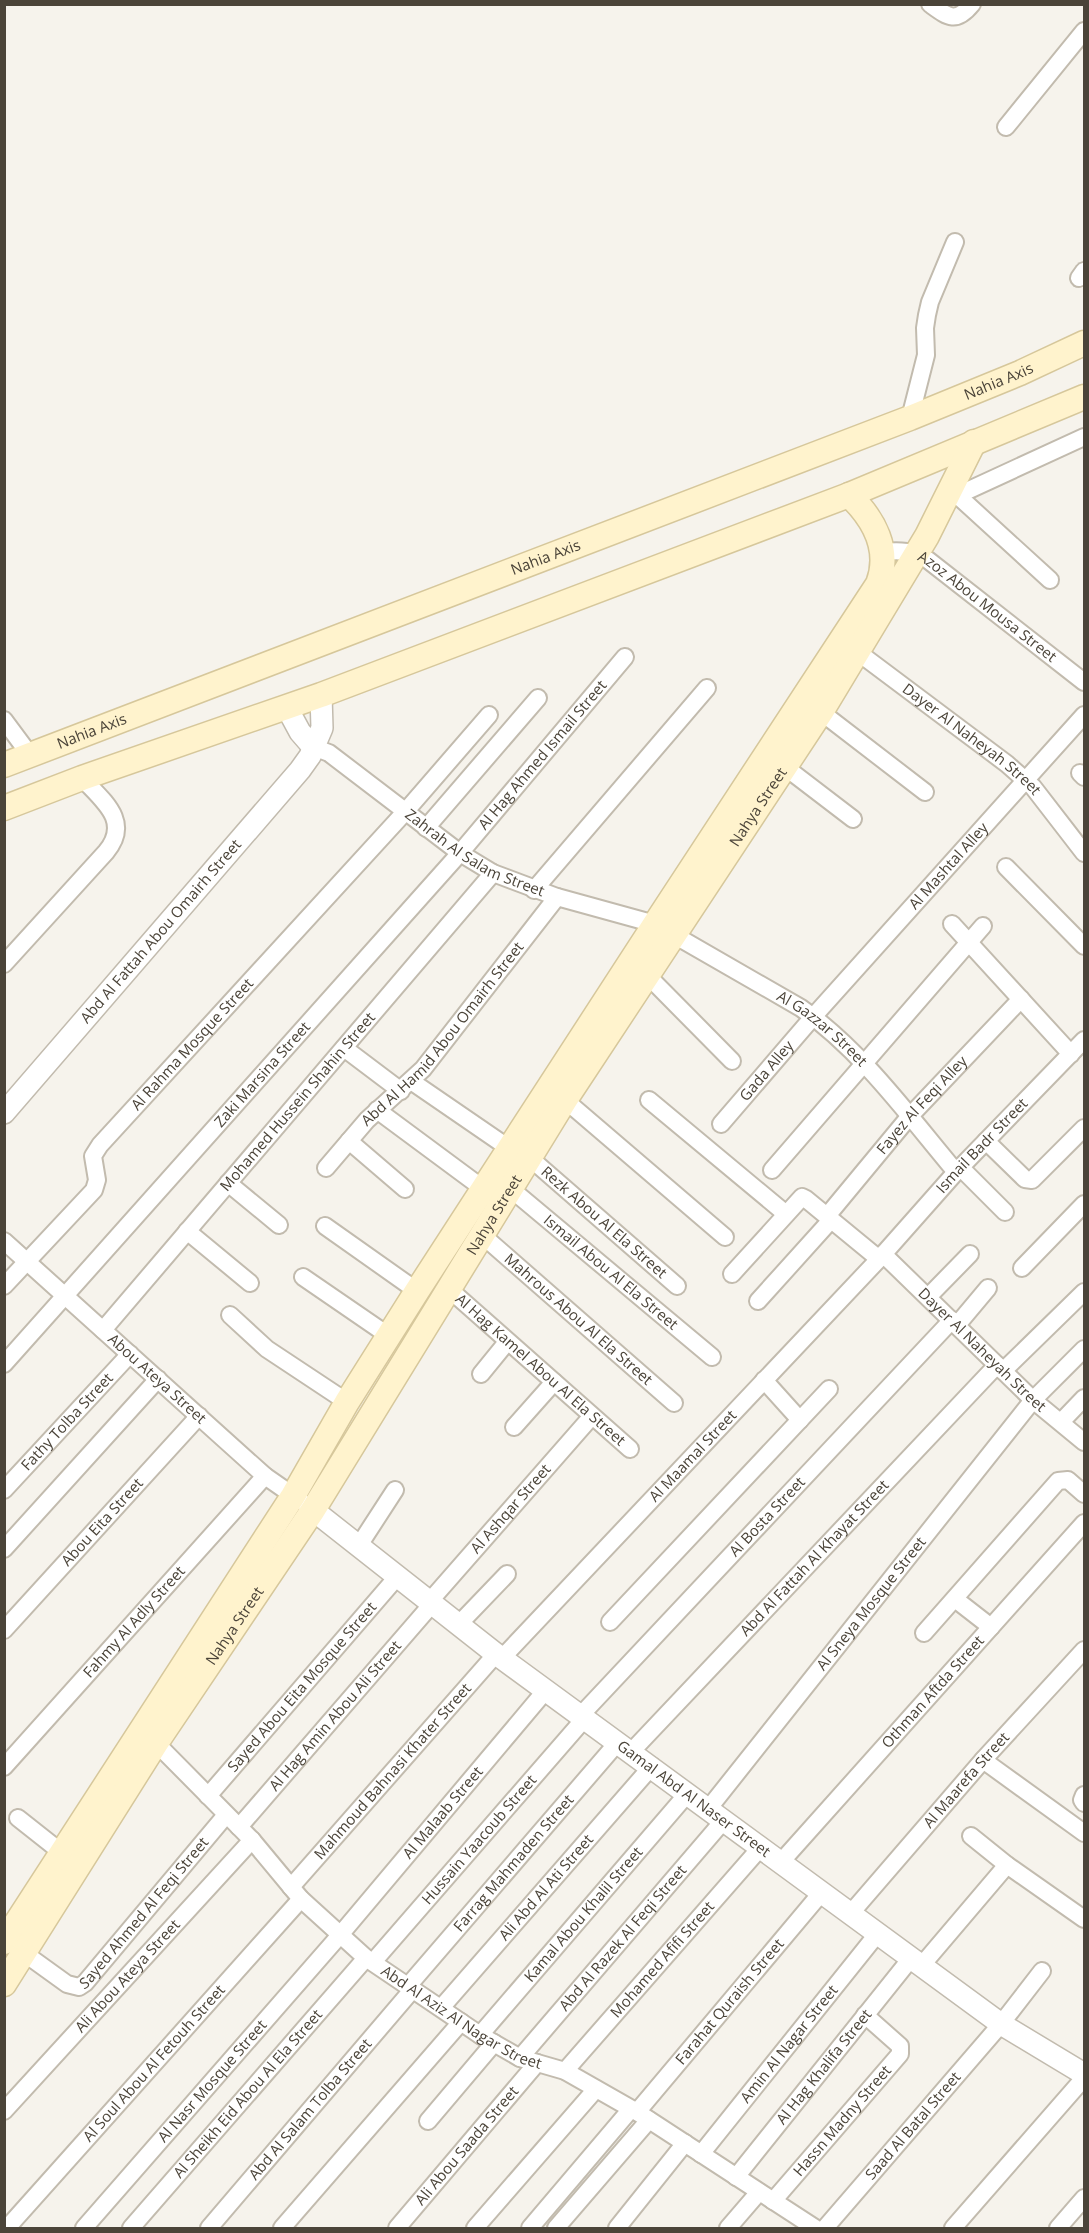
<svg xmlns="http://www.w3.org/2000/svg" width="1089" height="2233" viewBox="0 0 1089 2233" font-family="'Open Sans',sans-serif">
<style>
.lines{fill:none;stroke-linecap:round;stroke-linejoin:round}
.minor-casing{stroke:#c2bbae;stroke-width:20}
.tertiary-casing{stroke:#c2bbae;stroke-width:24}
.secondary-casing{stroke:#d6c79b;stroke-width:27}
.minor{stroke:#fff;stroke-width:16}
.tertiary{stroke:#fff;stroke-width:21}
.secondary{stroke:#fff3cd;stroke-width:24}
.labels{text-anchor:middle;stroke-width:4.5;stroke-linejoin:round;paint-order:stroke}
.street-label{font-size:15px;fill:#4b4439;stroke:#fff}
</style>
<rect width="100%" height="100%" fill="#f6f3ec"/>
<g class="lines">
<defs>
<g id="minor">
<path d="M930 4C948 17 956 24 972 4"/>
<path d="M1006 127 1084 31"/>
<path d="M1079 278 1084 271"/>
<path d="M910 418 926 355 925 328 927 315 930 302 955 242"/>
<path d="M957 495 1050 580"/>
<path d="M945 501 1084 437"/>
<path id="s1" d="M883 552C900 550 913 551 928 560L1084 682"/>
<path id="s2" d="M851 647 1007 764 1033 787 1084 853"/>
<path d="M821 712 925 792"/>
<path d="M4 720 30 755"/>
<path id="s3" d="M313 747 329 753 460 853 493 873 557 897 655 924 801 1008C862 1051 908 1115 956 1172"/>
<path d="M785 767 853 819"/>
<path d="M1080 773 1084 777"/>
<path d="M426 828 538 698"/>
<path d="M1006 867 1084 946"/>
<path d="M534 890 707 688"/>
<path d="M952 924 1071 1054"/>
<path d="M4 964 106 852C132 821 102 800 82 778"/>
<path d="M648 976 732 1061"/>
<path d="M344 1048 401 1091"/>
<path d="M411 1081 510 1149"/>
<path d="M565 1100 725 1237"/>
<path d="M649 1100 786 1214"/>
<path d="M377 1110 485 1190"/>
<path id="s4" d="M721 1124 813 1017 1084 715"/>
<path d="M349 1141 405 1189"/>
<path d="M986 1141 1025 1179 1032 1180 1084 1128"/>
<path id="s5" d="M530 1158 677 1286"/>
<path d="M960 1167 1005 1212"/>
<path id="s6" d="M326 1168 367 1120 423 1069 557 897"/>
<path d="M772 1170 983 926"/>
<path d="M228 1183 279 1225"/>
<path id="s7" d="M511 1189 712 1357"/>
<path id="s8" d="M827 1216 909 1117 1021 999"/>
<path d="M325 1226 417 1291"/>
<path d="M187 1231 250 1283"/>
<path id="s9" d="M482 1235 674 1403"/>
<path id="s10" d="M4 1241 265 1476 301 1501"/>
<path id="s11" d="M883 1254 1033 1400 1084 1442"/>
<path d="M1022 1268 1084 1204"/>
<path d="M732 1274 802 1197 806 1199 879 1259"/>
<path d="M303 1277 389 1336"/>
<path id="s12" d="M4 1286 94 1190 97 1180 93 1156 100 1145 405 812 489 715"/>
<path id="s13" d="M449 1289 630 1449"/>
<path d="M928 1297 970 1254"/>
<path d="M758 1301 831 1220"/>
<path d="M230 1315 267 1349 347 1402"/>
<path d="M957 1325 988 1288"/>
<path id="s14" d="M103 1330 493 873"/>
<path id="s15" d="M4 1364 460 853 625 657"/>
<path d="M1003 1371 1084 1292"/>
<path d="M481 1374 507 1342"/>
<path d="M764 1380 800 1420"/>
<path d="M1061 1422 1084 1398"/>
<path d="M514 1427 554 1382"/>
<path id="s16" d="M4 1490 130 1354"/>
<path d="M358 1547 395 1490"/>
<path d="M4 1549 158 1379"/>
<path d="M955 1599 991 1627"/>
<path id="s17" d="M429 1602 592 1416"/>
<path d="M610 1622 829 1389"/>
<path d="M459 1624 507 1574"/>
<path id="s18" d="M4 1630 199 1416"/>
<path d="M924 1633 1058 1481 1068 1480 1084 1494"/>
<path id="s19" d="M502 1658 879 1259 956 1172 1084 1040"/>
<path id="s20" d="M581 1715 952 1320"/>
<path id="s21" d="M156 1743 252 1840 301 1899 366 1958 480 2035 520 2058 565 2071 637 2112 815 2228"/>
<path id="s22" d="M631 1752 997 1365"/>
<path d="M983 1760 1084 1833"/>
<path id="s23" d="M4 1767 265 1476"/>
<path d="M1084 1795 1082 1800 1084 1803"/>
<path id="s24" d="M208 1796 397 1577"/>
<path id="s25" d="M709 1808 1033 1400 1084 1349"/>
<path d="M18 1818 61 1852"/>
<path id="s26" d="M239 1827 432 1604"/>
<path d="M971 1836 1007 1865 1084 1919"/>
<path id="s27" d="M781 1862 1084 1523"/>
<path id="s28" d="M291 1887 496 1654"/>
<path id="s29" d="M851 1913 983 1760 1084 1650"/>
<path id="s30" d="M24 1953 67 1984 79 1987 85 1983 226 1815"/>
<path id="s31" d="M373 1962 585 1718"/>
<path d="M922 1965 1007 1865"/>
<path id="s32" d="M408 1986 618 1742"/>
<path id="s33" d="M441 2008 652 1766"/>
<path id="s34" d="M480 2035 688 1793"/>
<path id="s35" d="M520 2058 724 1820"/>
<path id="s36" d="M565 2071 761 1847"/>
<path id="s37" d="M4 2111 252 1840"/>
<path id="s38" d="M637 2112 822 1892"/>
<path d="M428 2121 494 2043"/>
<path id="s39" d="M701 2154 878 1933"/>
<path id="s40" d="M736 2177 912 1957"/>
<path id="s41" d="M773 2201 900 2054V2046L865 2015"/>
<path id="s42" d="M4 2227 7 2228 301 1899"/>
<path id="s43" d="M84 2228 340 1935 546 1690"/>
<path id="s44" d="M131 2228 366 1958"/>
<path id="s45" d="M209 2228 413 1989"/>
<path d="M282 2228 461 2022"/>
<path id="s46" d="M397 2228 537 2063"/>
<path d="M475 2228 596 2089"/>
<path d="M530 2228 631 2109"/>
<path d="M556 2228 649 2120"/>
<path d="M617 2228 685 2143"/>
<path d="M728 2228 759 2192"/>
<path id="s47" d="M825 2228 1001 2024 1042 1971"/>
<path d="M953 2228 1084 2078"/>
<path d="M1058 2228 1084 2198"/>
</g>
<g id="tertiary">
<path d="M287 708 300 732 313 747"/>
<path id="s48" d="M4 1113 300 770 310 756 322 728 321 695"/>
<path id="s49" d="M313 1510 496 1654 1001 2024 1084 2074"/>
</g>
<g id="secondary">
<path id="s50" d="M4 765 910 418 1020 373 1084 343"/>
<path d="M4 808 82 778 321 695 849 495 1084 397"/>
<path d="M4 1942 293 1496 347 1402 417 1291 655 924 878 584C891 550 874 519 849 495"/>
<path id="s51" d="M4 1984 156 1743 313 1510 565 1100 821 712 927 536 974 442"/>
</g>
</defs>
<use href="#minor" class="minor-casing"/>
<use href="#tertiary" class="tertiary-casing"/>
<use href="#secondary" class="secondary-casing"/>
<use href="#minor" class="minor"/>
<use href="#tertiary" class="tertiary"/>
<use href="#secondary" class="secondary"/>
</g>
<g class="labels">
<g class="street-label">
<text dy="5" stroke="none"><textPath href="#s50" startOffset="1066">Nahia Axis</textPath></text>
<text dy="5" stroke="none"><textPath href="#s50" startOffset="580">Nahia Axis</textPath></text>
<text dy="5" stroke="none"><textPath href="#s1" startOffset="122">Azoz Abou Mousa Street</textPath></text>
<text dy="5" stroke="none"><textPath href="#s50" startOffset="94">Nahia Axis</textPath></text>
<text dy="5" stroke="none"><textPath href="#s2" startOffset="152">Dayer Al Naheyah Street</textPath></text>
<text dy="5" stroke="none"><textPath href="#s15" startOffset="813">Al Hag Ahmed Ismail Street</textPath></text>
<text dy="5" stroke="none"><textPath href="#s51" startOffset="1398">Nahya Street</textPath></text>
<text dy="5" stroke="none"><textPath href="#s3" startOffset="195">Zahrah Al Salam Street</textPath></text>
<text dy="5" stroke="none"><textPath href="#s4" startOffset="344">Al Mashtal Alley</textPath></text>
<text dy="5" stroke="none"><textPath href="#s48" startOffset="240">Abd Al Fattah Abou Omairh Street</textPath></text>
<text dy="5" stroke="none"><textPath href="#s3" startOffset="588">Al Gazzar Street</textPath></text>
<text dy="5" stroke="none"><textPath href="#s6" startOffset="178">Abd Al Hamid Abou Omairh Street</textPath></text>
<text dy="5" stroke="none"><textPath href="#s12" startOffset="316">Al Rahma Mosque Street</textPath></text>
<text dy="5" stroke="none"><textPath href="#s4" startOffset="70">Gada Alley</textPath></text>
<text dy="5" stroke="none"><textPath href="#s15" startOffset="388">Zaki Marsina Street</textPath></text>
<text dy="5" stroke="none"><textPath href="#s14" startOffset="300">Mohamed Hussein Shahin Street</textPath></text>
<text dy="5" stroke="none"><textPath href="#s8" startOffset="146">Fayez Al Feqi Alley</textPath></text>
<text dy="5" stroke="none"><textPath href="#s19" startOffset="702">Ismail Badr Street</textPath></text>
<text dy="5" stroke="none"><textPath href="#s51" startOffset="912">Nahya Street</textPath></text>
<text dy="5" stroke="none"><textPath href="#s5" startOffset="98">Rezk Abou Al Ela Street</textPath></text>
<text dy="5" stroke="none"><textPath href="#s7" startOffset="130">Ismail Abou Al Ela Street</textPath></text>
<text dy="5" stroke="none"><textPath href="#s9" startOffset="128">Mahrous Abou Al Ela Street</textPath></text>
<text dy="5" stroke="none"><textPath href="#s11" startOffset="138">Dayer Al Naheyah Street</textPath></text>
<text dy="5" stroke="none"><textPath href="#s13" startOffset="122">Al Hag Kamel Abou Al Ela Street</textPath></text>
<text dy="5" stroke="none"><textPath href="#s10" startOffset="206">Abou Ateya Street</textPath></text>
<text dy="5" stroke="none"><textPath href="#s16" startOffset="93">Fathy Tolba Street</textPath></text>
<text dy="5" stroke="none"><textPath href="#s19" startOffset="278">Al Maamal Street</textPath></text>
<text dy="5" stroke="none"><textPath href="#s17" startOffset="124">Al Ashqar Street</textPath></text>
<text dy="5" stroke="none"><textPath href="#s20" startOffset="272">Al Bosta Street</textPath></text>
<text dy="5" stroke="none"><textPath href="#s18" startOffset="146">Abou Eita Street</textPath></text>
<text dy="5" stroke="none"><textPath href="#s22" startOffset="267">Abd Al Fattah Al Khayat Street</textPath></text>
<text dy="5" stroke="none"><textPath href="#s25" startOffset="261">Al Sneya Mosque Street</textPath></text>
<text dy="5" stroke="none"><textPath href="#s23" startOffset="195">Fahmy Al Adly Street</textPath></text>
<text dy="5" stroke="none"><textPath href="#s51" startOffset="426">Nahya Street</textPath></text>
<text dy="5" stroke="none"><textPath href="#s24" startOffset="144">Sayed Abou Eita Mosque Street</textPath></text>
<text dy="5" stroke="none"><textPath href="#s27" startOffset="228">Othman Aftda Street</textPath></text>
<text dy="5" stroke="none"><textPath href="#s26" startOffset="147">Al Hag Amin Abou Ali Street</textPath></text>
<text dy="5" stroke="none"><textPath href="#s28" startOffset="154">Mahmoud Bahnasi Khater Street</textPath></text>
<text dy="5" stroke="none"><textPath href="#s29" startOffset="176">Al Maarefa Street</textPath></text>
<text dy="5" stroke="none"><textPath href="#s49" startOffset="478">Gamal Abd Al Naser Street</textPath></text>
<text dy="5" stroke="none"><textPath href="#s43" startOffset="549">Al Malaab Street</textPath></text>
<text dy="5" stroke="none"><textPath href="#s31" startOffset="162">Hussain Yaacoub Street</textPath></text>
<text dy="5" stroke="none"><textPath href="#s32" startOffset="162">Farrag Mahmaden Street</textPath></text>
<text dy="5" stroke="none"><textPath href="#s33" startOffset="160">Ali Abd Al Ati Street</textPath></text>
<text dy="5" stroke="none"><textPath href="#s30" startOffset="164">Sayed Ahmed Al Feqi Street</textPath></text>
<text dy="5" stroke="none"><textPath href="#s34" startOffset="159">Kamal Abou Khalil Street</textPath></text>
<text dy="5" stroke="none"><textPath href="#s35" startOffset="158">Abd Al Razek Al Feqi Street</textPath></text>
<text dy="5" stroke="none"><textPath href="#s36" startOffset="148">Mohamed Afifi Street</textPath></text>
<text dy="5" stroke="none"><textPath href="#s37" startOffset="183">Ali Abou Ateya Street</textPath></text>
<text dy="5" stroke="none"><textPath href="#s38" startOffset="144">Farahat Quraish Street</textPath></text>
<text dy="5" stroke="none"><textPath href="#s21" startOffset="414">Abd Al Aziz Al Nagar Street</textPath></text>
<text dy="5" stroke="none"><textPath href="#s39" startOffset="141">Amin Al Nagar Street</textPath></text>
<text dy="5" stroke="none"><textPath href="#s42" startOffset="224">Al Soul Abou Al Fetouh Street</textPath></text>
<text dy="5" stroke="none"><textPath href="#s40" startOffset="141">Al Hag Khalifa Street</textPath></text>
<text dy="5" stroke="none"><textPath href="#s43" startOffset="195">Al Nasr Mosque Street</textPath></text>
<text dy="5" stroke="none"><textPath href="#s44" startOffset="178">Al Sheikh Eid Abou Al Ela Street</textPath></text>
<text dy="5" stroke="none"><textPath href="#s45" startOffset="156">Abd Al Salam Tolba Street</textPath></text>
<text dy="5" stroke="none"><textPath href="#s41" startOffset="106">Hassn Madny Street</textPath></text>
<text dy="5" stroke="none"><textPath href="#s47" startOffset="135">Saad Al Batal Street</textPath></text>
<text dy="5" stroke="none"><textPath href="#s46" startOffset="108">Ali Abou Saada Street</textPath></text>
</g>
</g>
<rect width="1089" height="2233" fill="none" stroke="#4b4439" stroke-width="12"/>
</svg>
